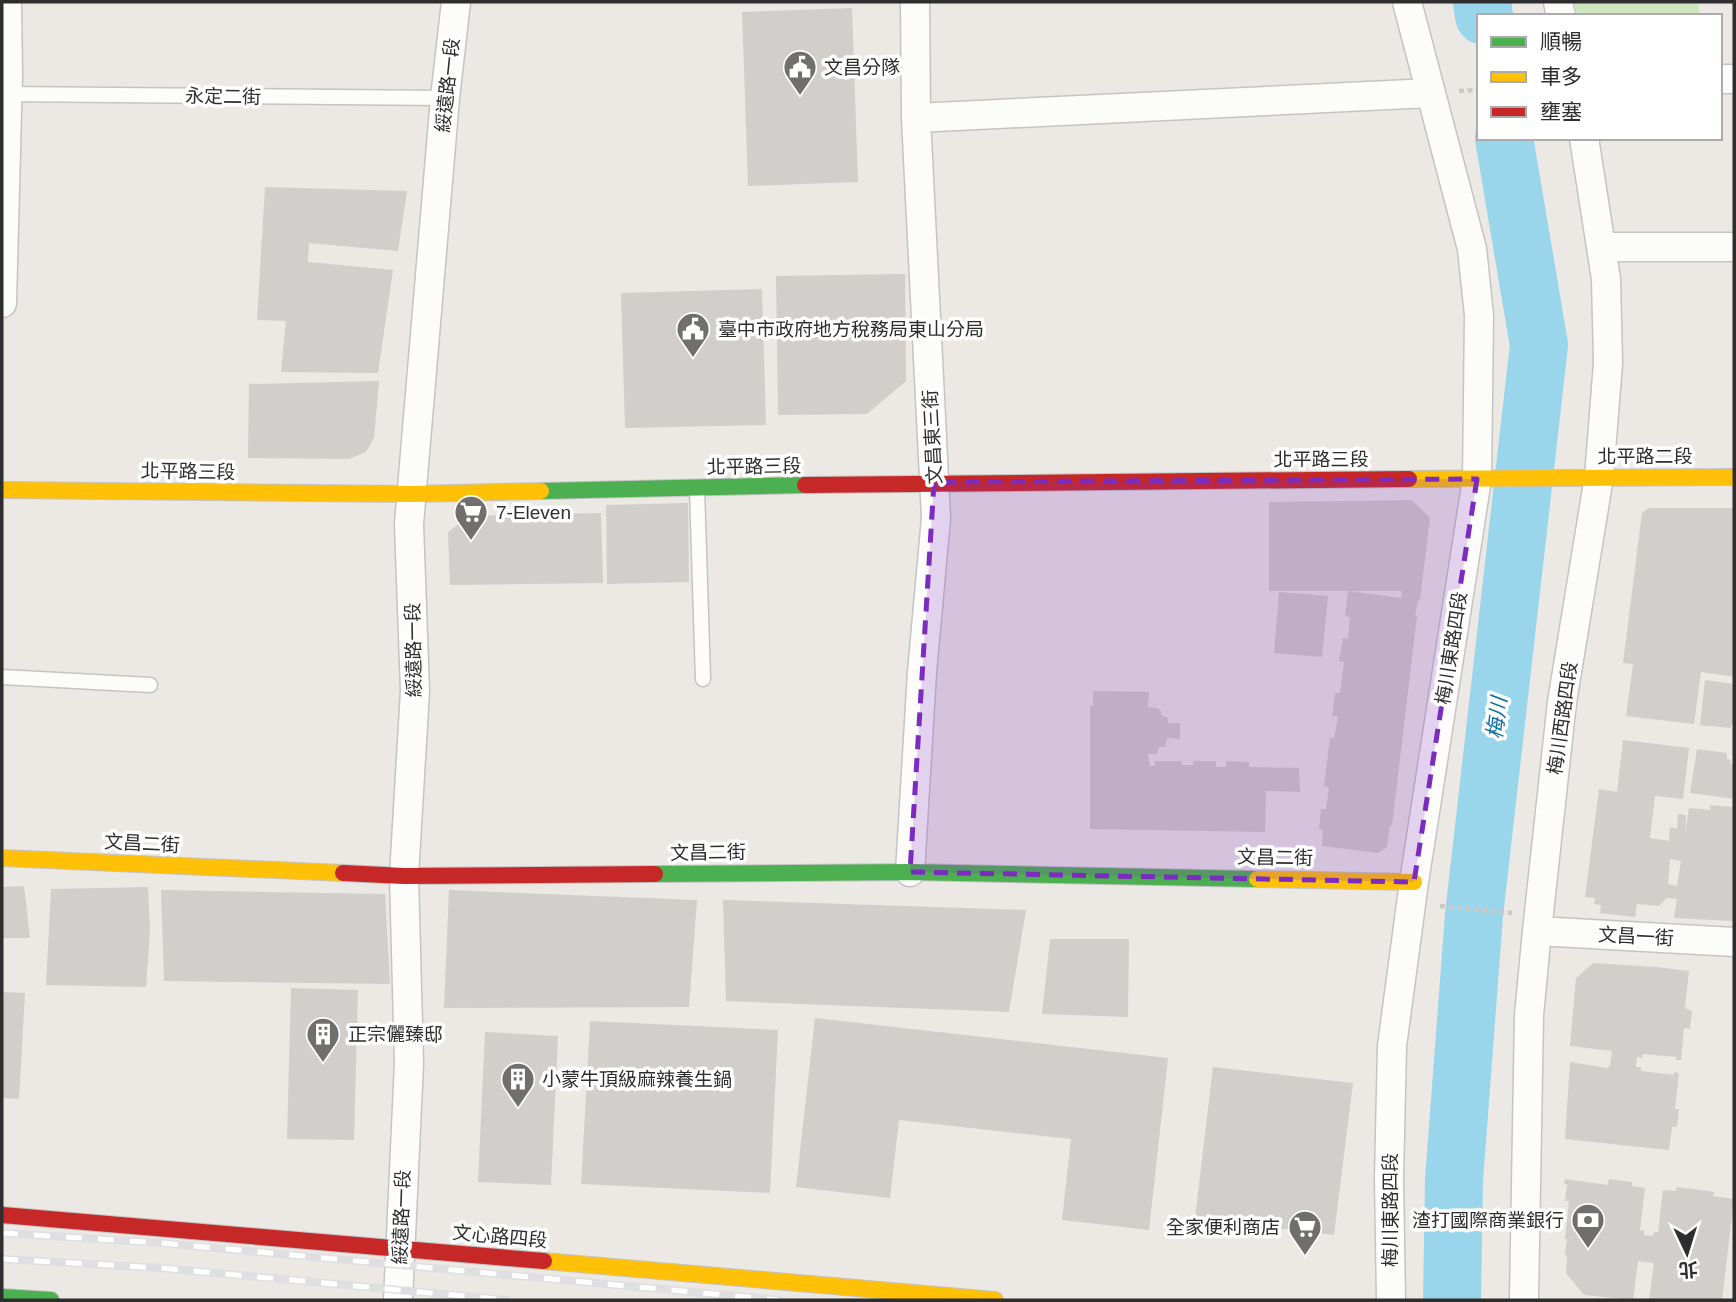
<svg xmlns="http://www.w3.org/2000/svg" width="1736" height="1302" viewBox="0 0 1736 1302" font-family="Arial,'Noto Sans TC',sans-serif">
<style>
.green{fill:#cee6be}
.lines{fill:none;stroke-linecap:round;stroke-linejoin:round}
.river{stroke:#99d6ec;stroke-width:58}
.building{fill:#d1cecb;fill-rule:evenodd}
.lane-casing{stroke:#c5c4c5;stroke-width:17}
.street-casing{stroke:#c5c4c5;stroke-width:31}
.fast-casing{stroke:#c5c4c5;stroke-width:18}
.slow-casing{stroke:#c5c4c5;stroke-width:18}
.jam-casing{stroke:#c5c4c5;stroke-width:18}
.path{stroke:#c9c9c8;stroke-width:4.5;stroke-dasharray:5 3.5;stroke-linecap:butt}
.lane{stroke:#fcfcfb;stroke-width:14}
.street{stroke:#fcfcfb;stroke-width:28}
.fast{stroke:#4caf50;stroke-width:16}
.slow{stroke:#ffc107;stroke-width:16}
.jam{stroke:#c62828;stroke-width:16}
.rail-casing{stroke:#dfdfe1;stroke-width:8}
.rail{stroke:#fff;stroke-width:5;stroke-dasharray:16;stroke-linecap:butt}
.marked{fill:#7b2cbf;fill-opacity:0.2;stroke:#7b2cbf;stroke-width:5;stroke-dasharray:14 9;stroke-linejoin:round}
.labels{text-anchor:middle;stroke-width:7;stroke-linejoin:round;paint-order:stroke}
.poi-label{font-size:19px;fill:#2e2e2e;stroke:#fff;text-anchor:start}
.street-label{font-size:19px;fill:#2e2e2e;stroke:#fff}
.water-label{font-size:21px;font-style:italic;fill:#0d6fa3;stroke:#fff}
</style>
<rect width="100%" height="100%" fill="#ece8e4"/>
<path class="green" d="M1575 2H1698L1700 16H1577Z"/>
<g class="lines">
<path class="river" d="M1482 2 1484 16
M1452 1300 1454 1180 1474 915 1539 345 1504 138"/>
</g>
<path class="building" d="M852 8 858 182 748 186 742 12Z
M265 187 407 191 398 251 309 243 308 262 393 270 378 373 281 372 286 321 257 320Z
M905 274 906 381 867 414 778 415 776 276Z
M762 289 766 425 625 428 621 293Z
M379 381 374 438 366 452 349 459 248 458 249 384Z
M1412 500 1430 518 1420 600H1418L1415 616H1417L1392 826 1390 825 1387 847 1378 853 1322 846 1323 830 1319 829 1321 809H1326L1329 787 1324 786 1330 738H1334L1338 716H1332L1335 693H1340L1344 662 1339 661 1343 638 1348 639 1350 617 1345 616 1348 591 1401 598 1402 591H1269V502Z
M688 503 689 582 607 584 606 505Z
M1649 508H1734V677L1701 672 1694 724 1626 716 1633 664 1623 663 1642 513Z
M601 513 603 583 450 585 448 532 469 516Z
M1279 592 1328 596 1322 657 1274 653Z
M1705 680 1734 684V725H1731V728L1700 725Z
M1093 691 1149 692 1148 707 1157 708 1161 711V715L1168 718V723H1180V739L1167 738 1165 747H1159L1157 754H1148L1150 766H1155V761H1181L1182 765H1193V761H1216V767H1226V761L1249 762V767L1299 768 1300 792 1266 791 1265 832 1090 829V706H1093Z
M1623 740 1689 748 1683 799 1655 796 1650 838 1669 841 1670 827 1677 829 1678 814 1686 815 1685 834 1689 808 1710 810V805L1734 807V921L1674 918 1677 899 1667 898 1659 906 1637 904 1635 917 1600 913 1601 905 1594 904 1595 898 1585 897 1599 789 1617 792ZM1670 859 1681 861 1677 886 1668 884Z
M1697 749 1727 753V759L1731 760 1730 764H1734V799L1690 793Z
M24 886 30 938H2V887Z
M148 887 150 931 146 987 46 985 51 889Z
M161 890 385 894 390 984 164 981Z
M449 890 697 900 689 1007 444 1008Z
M723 900 1026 910 1009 1012 726 1001Z
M1050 939H1129L1128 1017 1042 1014Z
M1593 963 1656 967 1689 971 1685 1008 1692 1011 1690 1029 1684 1028 1681 1060H1676V1057L1643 1054 1642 1058 1637 1057 1636 1067H1641V1071L1674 1075V1072L1679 1073 1675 1109H1679L1677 1127H1672L1669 1150 1565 1139 1570 1062 1607 1068 1610 1066 1612 1051 1570 1046 1576 978Z
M291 988 358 990 354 1140 287 1139Z
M2 992 25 993 19 1099 2 1098Z
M815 1018 1168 1058 1149 1230 1062 1220 1071 1139 899 1120 890 1198 796 1187Z
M590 1021 778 1030 770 1193 581 1184Z
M485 1032 558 1036 551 1185 478 1182Z
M1213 1067 1353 1083 1334 1235 1195 1218Z
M1565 1179 1608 1185 1609 1179 1632 1182V1186L1645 1188 1640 1230 1644 1231V1235L1653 1236 1654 1232H1658L1663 1190 1676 1191V1187L1700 1190 1714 1192 1713 1196 1734 1199 1722 1300H1649L1654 1263 1638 1261 1633 1300 1584 1295 1566 1273 1567 1256 1565 1255 1567 1239H1565L1569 1201H1565L1567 1184H1564Z"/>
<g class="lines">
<defs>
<path id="lane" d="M3 94 445 98
M697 489 703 679
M2 677 150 685"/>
<path id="street" d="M1558 2 1561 16
M1720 79H1734
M916 118 1430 93
M1601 247H1734
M2 303 8 74 7 2
M910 872 922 672 936 518 916 118 915 2
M1537 931 1734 942
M398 1300 409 1063 404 876 415 691 409 524 445 98 456 2
M1391 1300 1389 1178 1392 1046 1414 882 1477 479 1479 315 1472 249 1407 2
M1524 1300 1529 1015 1537 931 1562 702 1599 477 1608 363 1606 279 1584 138"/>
<path id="fast" d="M541 491 805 485
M655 874 910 872 1257 879
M2 1297 51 1300"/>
<path id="slow" d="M1409 479 1734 477
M2 490 412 494 541 491
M2 858 343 873
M1257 879 1414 882
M544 1261 995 1300"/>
<path id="jam" d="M805 485 1409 479
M343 873 404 876 655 874
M2 1215 544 1261"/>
</defs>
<use href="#lane" class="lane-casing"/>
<use href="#street" class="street-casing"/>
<use href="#fast" class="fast-casing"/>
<use href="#slow" class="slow-casing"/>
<use href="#jam" class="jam-casing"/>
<path class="path" d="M1459 91 1479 90
M1440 906 1512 913"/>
<use href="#lane" class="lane"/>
<use href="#street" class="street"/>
<use href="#fast" class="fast"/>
<use href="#slow" class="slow"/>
<use href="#jam" class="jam"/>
<defs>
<path id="rail" d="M2 1233 162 1243 779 1300
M2 1259 161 1268 507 1300"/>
</defs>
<use href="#rail" class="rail-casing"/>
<use href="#rail" class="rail"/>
</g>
<path class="marked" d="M1477 479 1414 882 910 872 934 482Z"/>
<defs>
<symbol id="civic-pin" viewBox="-11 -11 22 30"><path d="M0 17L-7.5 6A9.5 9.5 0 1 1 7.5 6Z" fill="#706f6e" stroke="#fff"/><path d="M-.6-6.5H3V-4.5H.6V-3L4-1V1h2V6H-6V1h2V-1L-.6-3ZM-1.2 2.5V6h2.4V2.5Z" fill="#fff"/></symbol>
<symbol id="supermarket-pin" viewBox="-11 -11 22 30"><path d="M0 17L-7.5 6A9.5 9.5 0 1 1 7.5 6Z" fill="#706f6e" stroke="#fff"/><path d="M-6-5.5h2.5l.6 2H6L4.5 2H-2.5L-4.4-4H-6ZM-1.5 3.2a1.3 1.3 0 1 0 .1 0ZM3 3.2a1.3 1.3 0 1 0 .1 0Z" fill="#fff"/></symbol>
<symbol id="building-pin" viewBox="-11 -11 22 30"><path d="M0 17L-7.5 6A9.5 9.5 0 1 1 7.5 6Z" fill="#706f6e" stroke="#fff"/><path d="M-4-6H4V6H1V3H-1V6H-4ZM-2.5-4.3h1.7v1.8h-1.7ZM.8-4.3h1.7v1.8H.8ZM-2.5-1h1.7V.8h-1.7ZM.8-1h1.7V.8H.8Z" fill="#fff"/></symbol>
<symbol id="bank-pin" viewBox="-11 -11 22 30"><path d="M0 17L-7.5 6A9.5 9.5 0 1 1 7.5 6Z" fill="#706f6e" stroke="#fff"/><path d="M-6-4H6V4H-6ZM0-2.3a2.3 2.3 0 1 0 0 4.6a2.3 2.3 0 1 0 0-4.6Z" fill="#fff"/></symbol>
</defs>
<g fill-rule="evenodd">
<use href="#civic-pin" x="781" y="48" width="38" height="52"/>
<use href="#civic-pin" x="674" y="310" width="38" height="52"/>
<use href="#supermarket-pin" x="452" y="493" width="38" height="52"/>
<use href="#building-pin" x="304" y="1015" width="38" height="52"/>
<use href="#building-pin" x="499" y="1060" width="38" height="52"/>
<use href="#bank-pin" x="1569" y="1201" width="38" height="52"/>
<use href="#supermarket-pin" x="1286" y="1208" width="38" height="52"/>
</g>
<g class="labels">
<g class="poi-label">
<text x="824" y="74">文昌分隊</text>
<text x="718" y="336">臺中市政府地方稅務局東山分局</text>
<text x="496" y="519">7-Eleven</text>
<text x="348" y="1041">正宗儷臻邸</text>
<text x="542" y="1086">小蒙牛頂級麻辣養生鍋</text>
<text x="1564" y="1227" text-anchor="end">渣打國際商業銀行</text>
<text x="1280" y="1234" text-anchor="end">全家便利商店</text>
</g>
<g class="street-label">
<text transform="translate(447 85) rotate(-84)" y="7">綏遠路一段</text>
<text transform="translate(223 96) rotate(1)" y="7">永定二街</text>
<text transform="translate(932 437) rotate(-93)" y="7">文昌東三街</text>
<text x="1645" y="463">北平路二段</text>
<text x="1321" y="466">北平路三段</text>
<text transform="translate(754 466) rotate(-1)" y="7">北平路三段</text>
<text transform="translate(188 471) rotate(1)" y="7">北平路三段</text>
<text transform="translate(1451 648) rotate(-81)" y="7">梅川東路四段</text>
<text transform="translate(413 650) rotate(-91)" y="7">綏遠路一段</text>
<text transform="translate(1562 718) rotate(-82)" y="7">梅川西路四段</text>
<text transform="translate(142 843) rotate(3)" y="7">文昌二街</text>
<text transform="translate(708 852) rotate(-1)" y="7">文昌二街</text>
<text transform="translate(1275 857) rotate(1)" y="7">文昌二街</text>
<text transform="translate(1636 936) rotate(3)" y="7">文昌一街</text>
<text transform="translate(1390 1210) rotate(-90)" y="7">梅川東路四段</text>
<text transform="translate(401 1217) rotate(-88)" y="7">綏遠路一段</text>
<text transform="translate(500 1236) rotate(5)" y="7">文心路四段</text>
</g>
<g class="water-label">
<text transform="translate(1497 718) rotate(-83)" y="7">梅川</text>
</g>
</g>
<rect width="1736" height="1302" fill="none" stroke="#2e2e2e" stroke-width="7"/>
<rect x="1477" y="14" width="245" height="126" fill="#ffffff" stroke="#ababab" stroke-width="2"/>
<rect x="1491" y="37" width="35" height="10" fill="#4caf50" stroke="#ababab" stroke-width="2"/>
<text x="1540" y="49" font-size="21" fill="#2e2e2e">順暢</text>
<rect x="1491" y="72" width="35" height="10" fill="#ffc107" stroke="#ababab" stroke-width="2"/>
<text x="1540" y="84" font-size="21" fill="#2e2e2e">車多</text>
<rect x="1491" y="107" width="35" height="10" fill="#c62828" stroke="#ababab" stroke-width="2"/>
<text x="1540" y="119" font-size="21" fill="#2e2e2e">壅塞</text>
<g transform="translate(1687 1253) rotate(176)" stroke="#ffffff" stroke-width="5" paint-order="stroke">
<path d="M0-5L12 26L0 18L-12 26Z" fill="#2e2e2e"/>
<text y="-10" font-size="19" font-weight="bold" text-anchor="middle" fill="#2e2e2e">北</text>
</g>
</svg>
